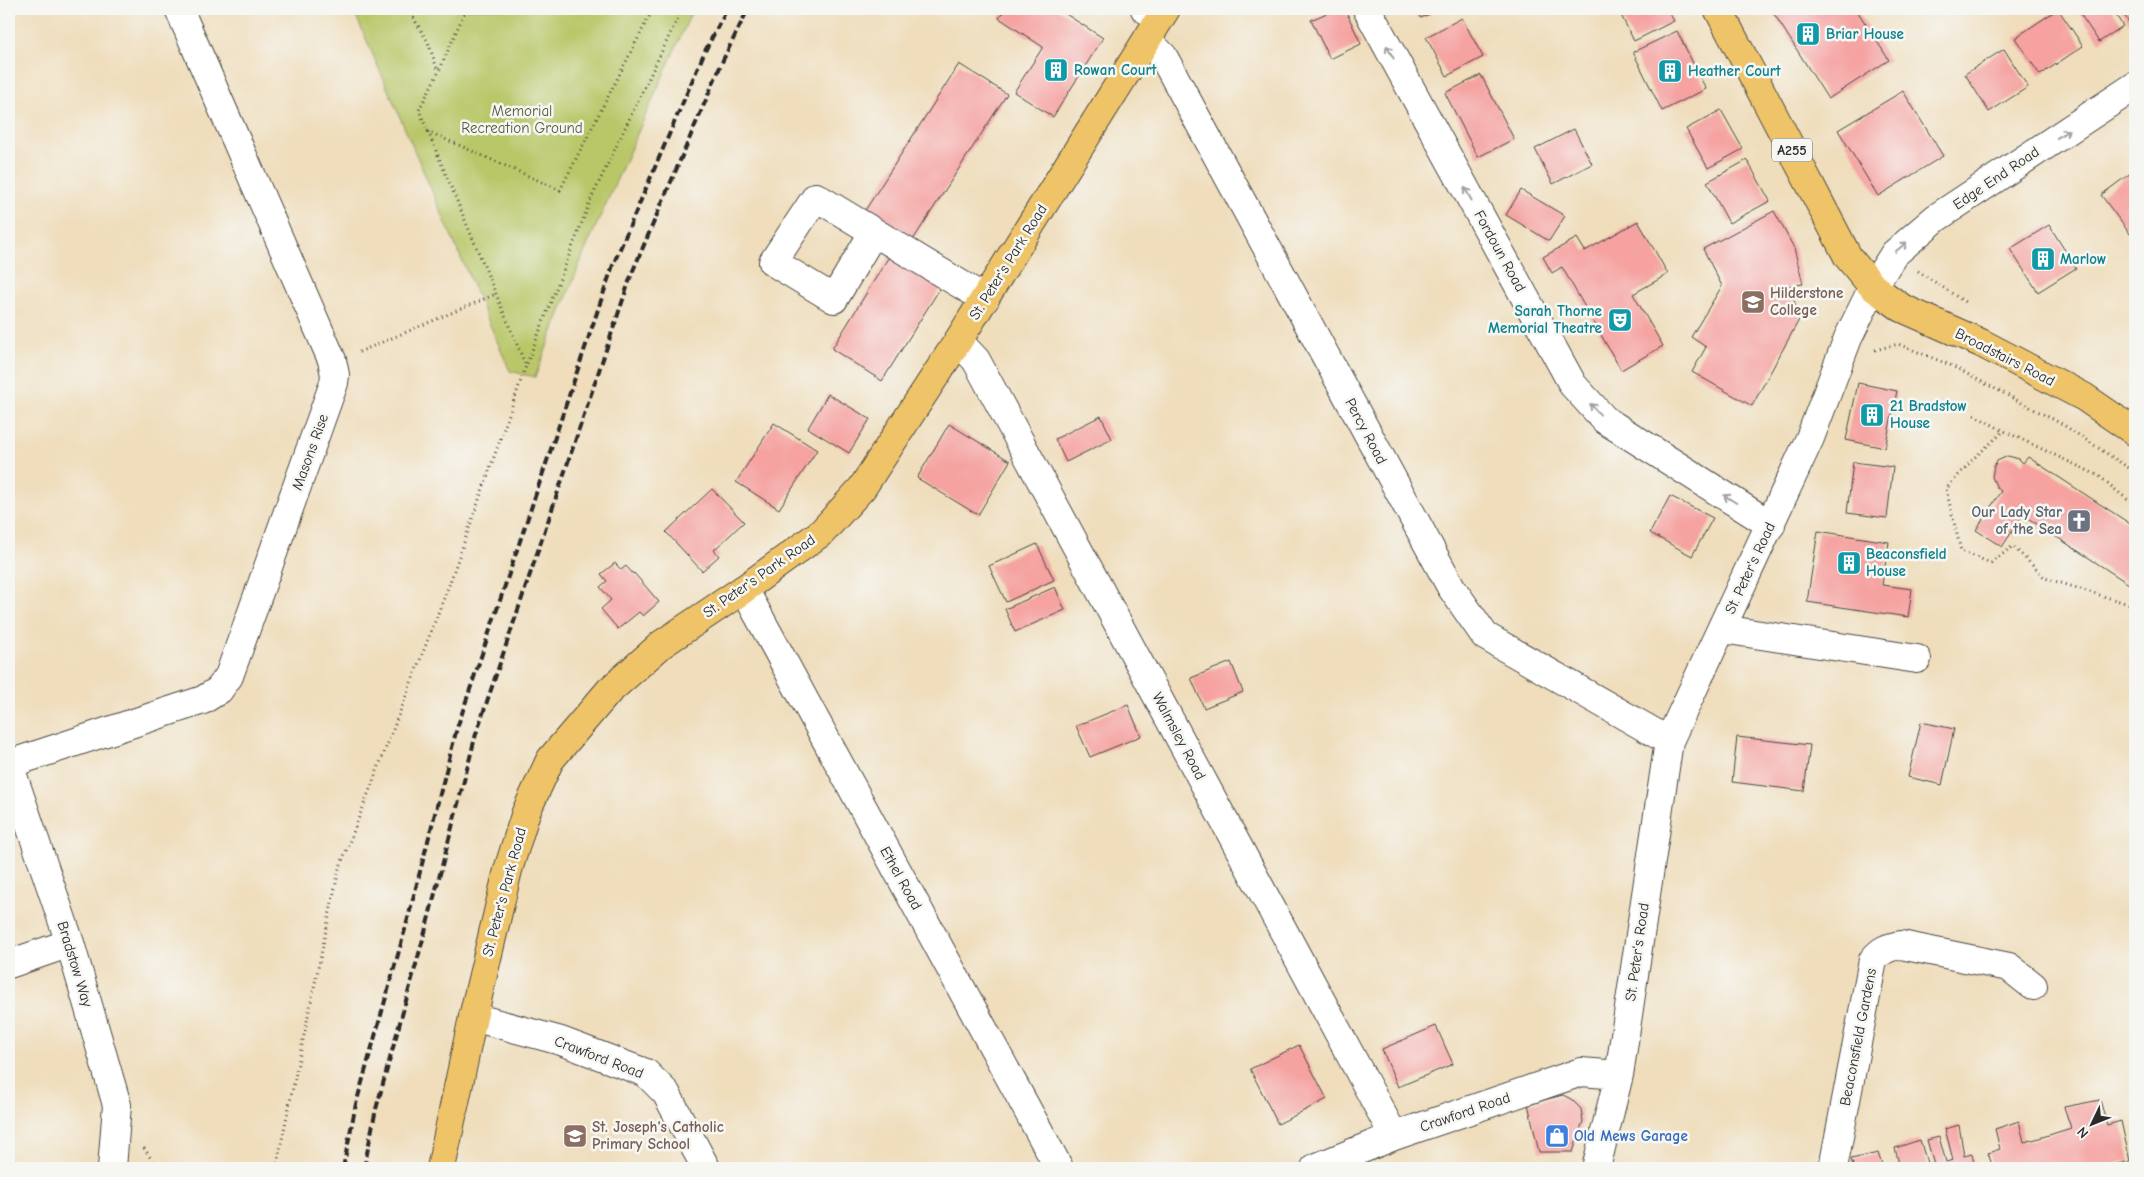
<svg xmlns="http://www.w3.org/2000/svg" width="2144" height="1177" viewBox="0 0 2144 1177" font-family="'Comic Neue',sans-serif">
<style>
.green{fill:#b9c769;stroke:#72794a}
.building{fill:#f5a2a0}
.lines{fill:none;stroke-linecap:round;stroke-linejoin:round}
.minor-casing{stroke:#484641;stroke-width:30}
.major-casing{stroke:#484641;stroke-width:30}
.path{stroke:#484641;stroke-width:3;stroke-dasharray:1 4;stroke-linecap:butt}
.minor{stroke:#fff;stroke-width:28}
.major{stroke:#efc469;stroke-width:28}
.rail{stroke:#2b2b2b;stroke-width:4;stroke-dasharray:8 4;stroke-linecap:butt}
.oneway{stroke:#a0a0a0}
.labels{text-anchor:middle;stroke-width:5;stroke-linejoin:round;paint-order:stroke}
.shield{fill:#f6f6f2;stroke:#686867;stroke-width:1}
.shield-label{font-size:14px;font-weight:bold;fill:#2b2b2b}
.culture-label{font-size:15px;font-weight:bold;fill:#0d838f;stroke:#f6f6f2;text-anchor:start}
.park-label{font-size:15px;fill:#565a3e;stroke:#f6f6f2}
.street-label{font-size:15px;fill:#2b2b2b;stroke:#f6f6f2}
.education-label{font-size:15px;font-weight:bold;fill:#785e54;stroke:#f6f6f2;text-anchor:start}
.worship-label{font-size:15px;font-weight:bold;fill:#5b616d;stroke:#f6f6f2;text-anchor:end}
.shop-label{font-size:15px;font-weight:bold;fill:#366cbe;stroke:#f6f6f2;text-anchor:start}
</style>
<rect width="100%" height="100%" fill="#f6f6f2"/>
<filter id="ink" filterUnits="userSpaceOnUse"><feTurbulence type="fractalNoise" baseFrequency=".02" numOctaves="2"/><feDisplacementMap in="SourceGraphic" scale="10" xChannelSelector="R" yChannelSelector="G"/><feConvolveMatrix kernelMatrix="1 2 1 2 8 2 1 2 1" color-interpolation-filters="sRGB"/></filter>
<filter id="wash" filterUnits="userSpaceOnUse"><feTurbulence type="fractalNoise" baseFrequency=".0096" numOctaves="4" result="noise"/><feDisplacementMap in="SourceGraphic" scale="20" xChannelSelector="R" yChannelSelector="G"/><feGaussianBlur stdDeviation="1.12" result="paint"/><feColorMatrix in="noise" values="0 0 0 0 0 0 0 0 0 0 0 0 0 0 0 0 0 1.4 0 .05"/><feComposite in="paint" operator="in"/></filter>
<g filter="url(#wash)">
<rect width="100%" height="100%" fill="#efddbb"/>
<path class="green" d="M353 9H693L584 253 535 377 510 371Z"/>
<g id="blocks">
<path class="building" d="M1005 9H1058L1103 38 1053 117 1014 92 1043 47 999 18Z
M1336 9H1345L1361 44 1330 59 1311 20Z
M1416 9H1440L1421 18Z
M1618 9H1667L1674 21 1634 41Z
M1771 9H1856L1889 60 1828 99Z
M2058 9 2083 46 2040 75 2015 38Z
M2077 9H2112L2123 26 2099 42Z
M2120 9H2135V31Z
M1462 18 1483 57 1447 76 1426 37Z
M1677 31 1706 89 1662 111 1633 52Z
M2004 49 2028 87 1989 112 1965 74Z
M959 64 1007 94 911 243 864 212Z
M1481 75 1514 139 1478 157 1445 93Z
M1903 91 1943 156 1878 196 1838 130Z
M1721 110 1743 149 1708 168 1686 129Z
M1574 129 1592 164 1553 184 1535 149Z
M1747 160 1770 201 1729 223 1707 182Z
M2135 170V230L2130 234 2101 195Z
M1521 190 1565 216 1549 241 1506 215Z
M1774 211 1794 248 1803 284 1789 286 1800 318 1752 406 1692 372 1706 347 1691 337 1722 286 1703 249Z
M1638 221 1668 274 1633 294 1663 346 1621 370 1562 267 1552 273 1543 257 1577 238 1585 251Z
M2049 225 2076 268 2038 292 2010 249Z
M893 250 944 282 882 381 832 349Z
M1858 383 1897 391 1885 448 1846 440Z
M828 394 870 419 849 453 808 428Z
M1101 416 1112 439 1066 462 1055 439Z
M774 423 817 450 779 509 736 482Z
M949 424 1010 461 978 515 917 478Z
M2008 456 2019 459 2023 463 2028 457 2135 527V588L2023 515 2002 547 1976 530 2001 491 1997 488 1992 477 1994 466 1997 461Z
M1853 462 1893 467 1887 518 1847 513Z
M712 489 744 522 714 550 719 556 702 571 666 532Z
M1670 496 1713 518 1692 556 1650 533Z
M1818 531 1889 542 1882 585 1912 589 1908 617 1807 602Z
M1037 544 1054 580 1006 602 989 566Z
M615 563 621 570 626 566 633 574 634 573 659 602 643 616 639 612 618 629 601 609 611 600 600 587 607 581 601 574Z
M1055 587 1065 610 1015 632 1005 609Z
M1231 662 1243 692 1204 708 1191 678Z
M1128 705 1141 736 1090 757 1076 726Z
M1921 722 1954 729 1942 785 1908 777Z
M1737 737 1810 745 1804 791 1732 782Z
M1436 1026 1453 1064 1398 1087 1382 1049Z
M1299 1045 1327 1099 1278 1124 1250 1069Z
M1563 1095 1571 1099 1581 1109 1583 1121 1573 1152H1539L1528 1104Z
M2100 1100 2107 1125 2121 1121 2130 1161 2101 1168H1993L1988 1153 2000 1149 1995 1129 2019 1121 2024 1142 2036 1139 2071 1128 2064 1107Z
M1959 1125 1964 1156 1972 1154 1975 1168H1900L1895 1148 1920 1140 1928 1166 1934 1165 1927 1140 1939 1137 1946 1162 1953 1160 1945 1129Z
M1878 1153 1883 1168H1854L1851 1159Z"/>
</g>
</g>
<g filter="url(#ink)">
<use href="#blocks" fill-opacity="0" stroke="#484641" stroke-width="1"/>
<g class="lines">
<defs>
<path id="minor" d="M1145 9 1160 18
M1367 9 1573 385 1605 420 1771 525
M1147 40 1163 56 1451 587 1485 636 1669 741
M873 233 834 299 773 262 816 197 985 299
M958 341 976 360 1394 1136
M744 589 1059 1168
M1722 629 1917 659
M9 764 203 700 219 690 229 676 334 383 335 375 332 360 179 9
M9 764 70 943 117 1105 112 1168
M9 964 70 943
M473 1017 561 1041 646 1073 666 1093 706 1168
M1315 1168 1394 1136 1581 1072 1619 1075
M1596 1168 1619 1075 1669 741 1810 438 1848 338 1873 287 1894 254 1936 218 2135 86
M1833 1168 1873 960C1881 950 1888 947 1901 945L2009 967 2033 986"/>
<path id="major" d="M1718 9 1848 257 1873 287 1902 308 1981 343 2084 397 2135 432
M441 1168 473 1017 508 870 526 812 550 760 609 691 662 644 744 589 822 532 862 488 958 341 1166 9"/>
</defs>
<use href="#minor" class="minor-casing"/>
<use href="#major" class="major-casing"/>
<path class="path" d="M408 9 428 42 438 71
M466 9 439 71 419 110 526 366
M427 131 560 190 653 9
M1918 271 1965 302
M1875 350 1898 344 1950 365 2062 424 2135 472
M359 352 496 294
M1974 415 2004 431
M2135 506 2099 476 2004 431 1974 458 1946 489 1961 551 1991 563 2013 546 2045 578 2135 606
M144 1148 157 1168
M276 1168 339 869 449 585 526 366 591 199 682 9"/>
<use href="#minor" class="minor"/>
<use href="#major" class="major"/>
<path class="rail" d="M343 1168 356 1104 406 926 457 728 613 265 705 51 727 9
M364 1168 376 1109 425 932 476 734 632 273 723 60 748 9"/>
</g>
<defs><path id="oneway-shaft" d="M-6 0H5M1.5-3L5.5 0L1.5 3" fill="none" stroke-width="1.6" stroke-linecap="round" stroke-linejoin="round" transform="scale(1.25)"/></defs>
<g class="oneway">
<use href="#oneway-shaft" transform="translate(1390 52) rotate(-119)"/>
<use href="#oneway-shaft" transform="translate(2063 134) rotate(-34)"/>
<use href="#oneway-shaft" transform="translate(1468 194) rotate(-119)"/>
<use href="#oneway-shaft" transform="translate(1901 247) rotate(-40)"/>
<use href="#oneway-shaft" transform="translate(1595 409) rotate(-132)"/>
<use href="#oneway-shaft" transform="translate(1730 499) rotate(-148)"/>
</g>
</g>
<defs>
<symbol id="building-square" viewBox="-11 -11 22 22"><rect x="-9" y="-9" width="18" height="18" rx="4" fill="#0f9aa8" stroke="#f6f6f2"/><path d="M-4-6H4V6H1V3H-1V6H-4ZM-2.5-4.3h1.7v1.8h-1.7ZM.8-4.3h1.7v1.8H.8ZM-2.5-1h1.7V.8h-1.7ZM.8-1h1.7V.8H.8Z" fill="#fff"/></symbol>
<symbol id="school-square" viewBox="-11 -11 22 22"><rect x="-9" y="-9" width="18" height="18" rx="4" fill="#8d6e63" stroke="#f6f6f2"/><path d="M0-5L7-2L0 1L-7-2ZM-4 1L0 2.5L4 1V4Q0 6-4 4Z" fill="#fff"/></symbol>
<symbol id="theatre-square" viewBox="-11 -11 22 22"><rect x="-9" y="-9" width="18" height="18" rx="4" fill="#0f9aa8" stroke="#f6f6f2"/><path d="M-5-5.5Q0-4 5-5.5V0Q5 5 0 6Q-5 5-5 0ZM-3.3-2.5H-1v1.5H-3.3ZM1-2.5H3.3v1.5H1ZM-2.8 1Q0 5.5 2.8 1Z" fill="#fff"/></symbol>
<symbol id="church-square" viewBox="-11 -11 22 22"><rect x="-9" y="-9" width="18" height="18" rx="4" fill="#6b7280" stroke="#f6f6f2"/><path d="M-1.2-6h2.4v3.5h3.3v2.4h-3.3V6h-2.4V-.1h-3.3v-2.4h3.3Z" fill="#fff"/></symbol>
<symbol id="shop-square" viewBox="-11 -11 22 22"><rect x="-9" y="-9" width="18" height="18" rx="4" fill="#3f7fe0" stroke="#f6f6f2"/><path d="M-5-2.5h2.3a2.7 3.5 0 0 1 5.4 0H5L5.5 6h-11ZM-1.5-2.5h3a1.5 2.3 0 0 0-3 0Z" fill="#fff"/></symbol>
</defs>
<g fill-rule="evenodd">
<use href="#building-square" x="1794" y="20" width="28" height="28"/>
<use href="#building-square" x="1042" y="56" width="28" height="28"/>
<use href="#building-square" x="1656" y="57" width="28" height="28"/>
<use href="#building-square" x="2029" y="245" width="28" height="28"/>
<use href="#school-square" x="1739" y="288" width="28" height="28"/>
<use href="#theatre-square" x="1606" y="306" width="28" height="28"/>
<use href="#building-square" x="1858" y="401" width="28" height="28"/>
<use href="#church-square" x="2065" y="507" width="28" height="28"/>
<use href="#building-square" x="1835" y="549" width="28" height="28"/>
<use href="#school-square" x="561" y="1122" width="28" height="28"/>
<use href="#shop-square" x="1543" y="1122" width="28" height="28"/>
</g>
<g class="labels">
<rect class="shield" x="1772" y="138.5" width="40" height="23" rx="4"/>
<g class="shield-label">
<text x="1792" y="155">A255</text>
</g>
<g class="culture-label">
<text x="1826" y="39">Briar House</text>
<text x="1074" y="75">Rowan Court</text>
<text x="1688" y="76">Heather Court</text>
<text x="2060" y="264">Marlow</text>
<text x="1602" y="316" text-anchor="end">Sarah Thorne<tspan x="1602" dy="17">Memorial Theatre</tspan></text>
<text x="1890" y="411">21 Bradstow<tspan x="1890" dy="17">House</tspan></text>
<text x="1866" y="559">Beaconsfield<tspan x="1866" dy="17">House</tspan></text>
</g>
<g class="park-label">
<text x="522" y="116">Memorial<tspan x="522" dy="17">Recreation Ground</tspan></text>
</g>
<g class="street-label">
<text transform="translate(1996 178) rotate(-34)" y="5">Edge End Road</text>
<text transform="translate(1500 251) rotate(61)" y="5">Fordoun Road</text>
<text transform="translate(1008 262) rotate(-58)" y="5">St. Peter's Park Road</text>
<text transform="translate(2005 357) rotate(27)" y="5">Broadstairs Road</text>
<text transform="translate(1366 431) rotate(62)" y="5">Percy Road</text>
<text transform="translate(310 452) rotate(-70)" y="5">Masons Rise</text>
<text transform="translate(1750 568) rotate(-65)" y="5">St. Peter's Road</text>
<text transform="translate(759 576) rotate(-35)" y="5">St. Peter's Park Road</text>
<text transform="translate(1179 736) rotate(62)" y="5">Walmsley Road</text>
<text transform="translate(901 878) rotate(61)" y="5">Ethel Road</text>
<text transform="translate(504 892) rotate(-75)" y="5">St. Peter's Park Road</text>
<text transform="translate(1637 952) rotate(-82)" y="5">St. Peter's Road</text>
<text transform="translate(75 964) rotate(73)" y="5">Bradstow Way</text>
<text transform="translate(1858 1037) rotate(-79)" y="5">Beaconsfield Gardens</text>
<text transform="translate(599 1057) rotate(21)" y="5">Crawford Road</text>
<text transform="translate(1465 1112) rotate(-19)" y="5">Crawford Road</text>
</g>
<g class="education-label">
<text x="1770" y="298">Hilderstone<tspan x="1770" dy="17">College</tspan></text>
<text x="592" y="1132">St. Joseph's Catholic<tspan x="592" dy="17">Primary School</tspan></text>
</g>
<g class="worship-label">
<text x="2062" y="517">Our Lady Star<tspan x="2062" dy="17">of the Sea</tspan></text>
</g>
<g class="shop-label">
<text x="1574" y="1141">Old Mews Garage</text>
</g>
</g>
<rect width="2144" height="1177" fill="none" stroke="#f6f6f2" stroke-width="30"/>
<g transform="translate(2092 1124) rotate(227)" stroke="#f6f6f2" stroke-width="4" paint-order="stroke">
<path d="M0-4L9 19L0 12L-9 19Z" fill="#2b2b2b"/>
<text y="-8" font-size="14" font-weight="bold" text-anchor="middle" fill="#2b2b2b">N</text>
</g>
</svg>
